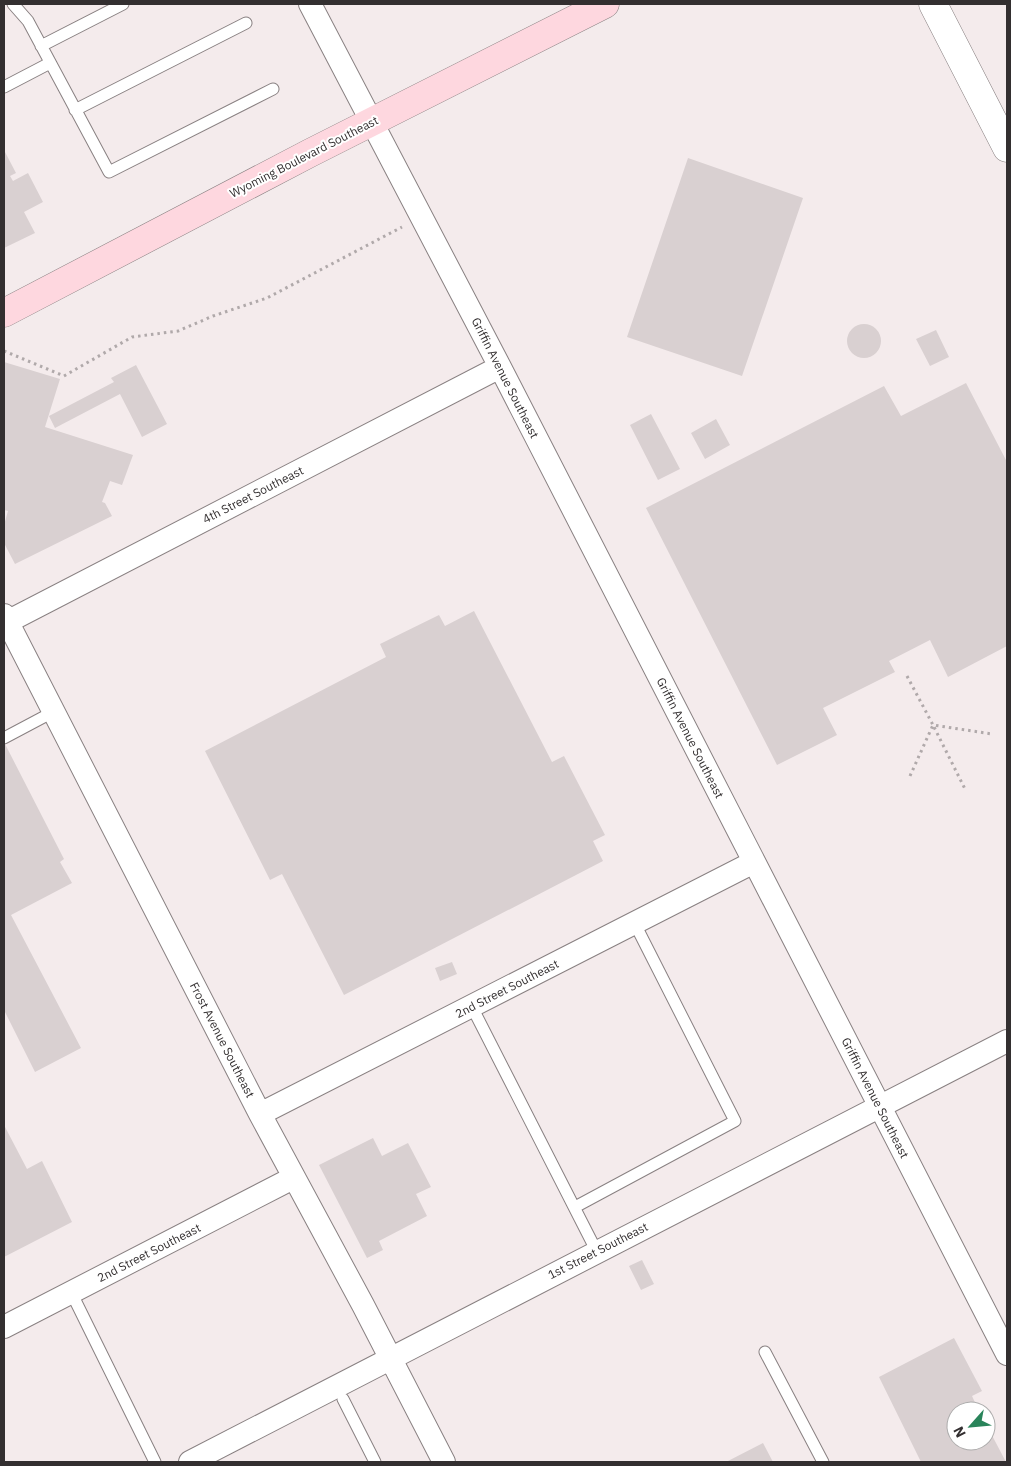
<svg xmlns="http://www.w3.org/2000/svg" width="1011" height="1466" viewBox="0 0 1011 1466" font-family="'IBM Plex Sans',sans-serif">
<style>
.building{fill:#d9d0d1}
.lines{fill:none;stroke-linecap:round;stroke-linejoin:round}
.service-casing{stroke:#898182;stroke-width:13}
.minor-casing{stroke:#898182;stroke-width:24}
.tertiary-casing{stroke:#898182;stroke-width:29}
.secondary-casing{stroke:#898182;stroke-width:29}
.path{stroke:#b0a9aa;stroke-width:3;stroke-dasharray:2.5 4;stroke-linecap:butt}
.service{stroke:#fff;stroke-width:11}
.minor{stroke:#fff;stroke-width:22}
.tertiary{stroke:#fff;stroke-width:28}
.secondary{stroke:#fed7df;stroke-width:28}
.labels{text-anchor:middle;stroke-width:4;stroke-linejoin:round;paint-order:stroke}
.street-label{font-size:12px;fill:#332f30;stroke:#fff}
</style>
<rect width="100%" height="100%" fill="#f4ebec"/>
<path class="building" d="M5 152 16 173 10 176 13 181 28 173 43 202 24 212 35 233 4 248V153Z
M688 158 803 198 742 376 627 337Z
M847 341a17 17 0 1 1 34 0a17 17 0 1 1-34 0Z
M936 330 949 357 930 366 916 339Z
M4 362 60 379 45 427 133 455 122 485 110 481 102 502 105 503 112 516 15 564 4 543V525L8 511 4 510Z
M136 365 167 424 142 437 120 394 55 428 49 416 114 382 111 378Z
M966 383 1007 462V646L948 677 930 640 889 661 895 672 823 708 837 735 777 765 646 508 884 386 901 416Z
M651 414 680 469 658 480 630 425Z
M716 419 730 445 705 459 691 433Z
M474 611 552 762 564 756 605 835 593 841 603 861 344 995 282 874 270 880 205 751 386 657 380 644 439 615 445 626Z
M4 742 64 859 60 862 72 883 11 915 81 1048 35 1072 4 1010Z
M452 962 457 974 440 981 435 968Z
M4 1125 27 1169 42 1161 72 1222 4 1257Z
M373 1138 382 1156 408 1143 431 1187 416 1194 427 1216 379 1241 383 1250 367 1258 319 1165Z
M642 1260 654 1284 641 1290 629 1266Z
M954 1338 982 1391 972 1396 979 1411H956V1441H986V1424L1006 1462H921L879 1377Z
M763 1443 773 1462H726Z"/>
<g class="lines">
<defs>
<path id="service" d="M13 4 28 21 109 172 273 89
M41 46 123 4
M4 87 50 63
M75 110 246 23
M4 738 53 712
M472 1007 597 1252
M575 1207 735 1121 635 924
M71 1292 155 1462
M765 1352 823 1462
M343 1399 375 1462"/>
<path id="minor" d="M310 4 500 367 1007 1354
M4 615 260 1114 363 1305 444 1462
M7 622 500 367
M260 1114 754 862
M4 1327 293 1178
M190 1462 1007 1041"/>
<path id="tertiary" d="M933 4 1007 148"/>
<path id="secondary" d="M4 313 310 153 605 4"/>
</defs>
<use href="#service" class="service-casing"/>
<use href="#minor" class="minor-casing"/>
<use href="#tertiary" class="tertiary-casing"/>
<use href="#secondary" class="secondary-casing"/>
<path class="path" d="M4 351 64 376 132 337 178 331 213 316 267 298 402 227
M907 676 933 725 992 734
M910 776 933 725 965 789"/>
<use href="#service" class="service"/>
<use href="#minor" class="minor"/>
<use href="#tertiary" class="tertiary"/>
<use href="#secondary" class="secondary"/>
</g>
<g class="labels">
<g class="street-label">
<text transform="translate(304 157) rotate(-27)" y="4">Wyoming Boulevard Southeast</text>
<text transform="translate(505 378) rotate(63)" y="4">Griffin Avenue Southeast</text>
<text transform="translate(253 495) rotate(-27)" y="4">4th Street Southeast</text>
<text transform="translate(690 738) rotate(63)" y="4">Griffin Avenue Southeast</text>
<text transform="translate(507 989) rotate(-27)" y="4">2nd Street Southeast</text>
<text transform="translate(222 1040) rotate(63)" y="4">Frost Avenue Southeast</text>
<text transform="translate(875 1098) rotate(63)" y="4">Griffin Avenue Southeast</text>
<text transform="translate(598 1251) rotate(-27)" y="4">1st Street Southeast</text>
<text transform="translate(149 1253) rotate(-27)" y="4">2nd Street Southeast</text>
</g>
</g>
<rect width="1011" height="1466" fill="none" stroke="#332f30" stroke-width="10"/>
<g transform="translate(971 1426) rotate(243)"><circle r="24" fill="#ffffff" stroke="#adacac"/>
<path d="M0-4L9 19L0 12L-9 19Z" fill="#29845a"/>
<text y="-8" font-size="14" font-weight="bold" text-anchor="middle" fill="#332f30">N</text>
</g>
</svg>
